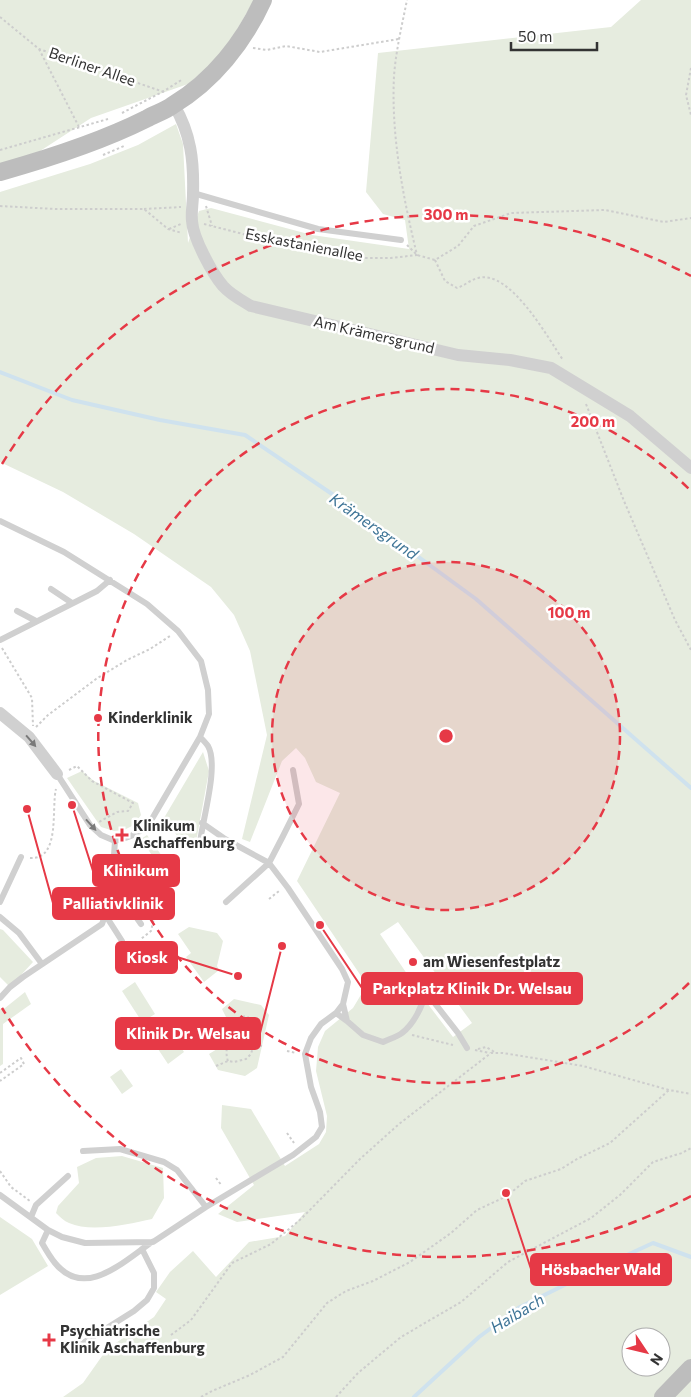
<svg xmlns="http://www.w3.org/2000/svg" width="691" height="1397" viewBox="0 0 691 1397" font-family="Commissioner,sans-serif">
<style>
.green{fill:#e6ecdf;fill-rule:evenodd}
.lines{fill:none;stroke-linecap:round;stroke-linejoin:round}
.stream{stroke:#cfe2ee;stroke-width:4}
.path{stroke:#cdcdcd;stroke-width:2;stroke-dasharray:2.5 2.5;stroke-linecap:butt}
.lane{stroke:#d0d0d0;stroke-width:6}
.street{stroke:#d0d0d0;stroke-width:12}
.secondary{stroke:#bdbdbd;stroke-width:18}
.oneway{fill:#7a7a7a}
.ring{fill:none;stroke:#e63946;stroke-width:2.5;stroke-dasharray:9 6}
.poi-dot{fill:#e63946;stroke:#fff;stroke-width:2}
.labels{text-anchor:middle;stroke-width:5;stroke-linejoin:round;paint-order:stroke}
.street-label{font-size:15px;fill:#333;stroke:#fff}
.poi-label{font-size:15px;font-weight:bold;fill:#333;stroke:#fff;text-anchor:start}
.water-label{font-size:16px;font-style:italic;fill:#3f7597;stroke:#fff}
.centre{fill:#e63946;stroke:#fff;stroke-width:2.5}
.ring-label{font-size:15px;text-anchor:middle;font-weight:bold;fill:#e63946;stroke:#fff;stroke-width:5;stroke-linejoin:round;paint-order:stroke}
.leader{fill:none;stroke:#e63946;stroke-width:2}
.callout-dot{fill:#e63946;stroke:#fff;stroke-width:2}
.callout{fill:#e63946;stroke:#e63946;stroke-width:2}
.callout-label{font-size:16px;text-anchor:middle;font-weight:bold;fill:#fff}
</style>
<rect width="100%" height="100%" fill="#fff"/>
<path class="green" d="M0 0H254L234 35 212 64 188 84 91 118 0 177Z
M641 0H691V1397H63L83 1383 107 1349 154 1317 166 1299 156 1292 170 1272 193 1251 216 1277 249 1242 285 1236 305 1212 237 1222 218 1214 254 1185 221 1128 222 1105 251 1109 285 1166 319 1144 326 1132 327 1116 316 1071 318 1047 325 1031 353 1008 362 993 361 976 297 881 340 793 316 782 305 758 296 748 282 761 250 842 242 839 267 735 250 651 234 615 211 587 134 534 63 492 0 462V192L90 164 138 145 176 124 183 144 188 243 199 211 211 208 312 235 409 249 405 220 383 214 366 192 378 53 611 27ZM398 922 472 1023 453 1037 424 999 380 934ZM631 1337H661V1367H631Z
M203 752 209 771 196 842 178 837 164 818Z
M82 771 94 781 138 803 141 815 134 825 124 830 114 831 101 827 67 778Z
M147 835 172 870 170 876H166L141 839Z
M189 927 217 933 223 941 217 966 219 970 204 982 186 957 191 953 178 934Z
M0 929 3 930 33 962 10 987 0 977Z
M135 982 155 1014 142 1022 122 991Z
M25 992 31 1004 3 1024V1064L0 1066V1009L5 1008Z
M234 999 261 1005 269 1015 257 1068 245 1076 218 1070 209 1054 222 1046 228 1021 222 1009Z
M173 1035 184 1052 168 1064 156 1046Z
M121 1069 133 1086 122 1094 110 1077Z
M122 1156 163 1168 164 1198 152 1219C129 1224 91 1233 69 1223 64 1221 60 1217 56 1213L58 1206 79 1183 77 1167 96 1158Z
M0 1217 32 1239 48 1266 0 1295Z"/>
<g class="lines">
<path class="stream" d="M0 372 72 400 160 420 245 435 338 498 476 599 691 788
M414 1397 479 1337 518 1308 601 1267 653 1243 691 1257"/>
<path class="path" d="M0 17 39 49 164 92
M253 48 267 50 286 46 320 52 399 39
M39 49 79 127
M691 68 686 95 691 115
M122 113 164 91 183 79
M0 150 108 119
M103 155 124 146
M0 206 55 209H144L168 229 182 233
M206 206 212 226
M144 209 181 207
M204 224 290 246 354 258H391L417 255C403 197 391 136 394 76 396 50 402 25 407 0
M169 229 181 224
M407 245 417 255 435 260 458 246 474 226 511 213 605 210 664 222 691 218
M435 260 445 281 457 288C464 286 470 280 478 278 510 269 548 338 563 360
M586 404 624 501 675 620 691 650
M2 648 32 698 33 726
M36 727 48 715 96 679 127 660 150 649 170 636
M69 770 77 766 92 781 133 803 128 811 117 812 99 822
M30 858C61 860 51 808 56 789
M130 883 154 918 151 931 141 939
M269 899 279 891
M154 908V918
M412 1035 453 1045
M478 1049 486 1047 496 1053
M475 1050 490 1053
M287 1051 296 1053
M228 1061C223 1048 232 1029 238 1018L246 1016C258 1023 256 1031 254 1044
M216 1066 228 1061 234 1062 246 1059 251 1054 254 1044 262 1046
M0 1073 21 1058 24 1064 0 1081
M287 1133 294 1143
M0 1171 11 1187 30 1201
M216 1178 222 1186
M171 1335 191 1320 232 1263 271 1244 301 1219 360 1159 399 1124 491 1053H503L583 1066 669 1090 691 1094
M201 1397 212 1391 250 1375 283 1357 327 1303 346 1291 373 1281 410 1262 451 1233 477 1210 507 1196 525 1181 561 1169 577 1159 610 1143 669 1090
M336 1397 358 1373 401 1337 461 1302 508 1262 591 1218 620 1195 653 1162 682 1153 691 1148"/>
<path class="lane" d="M193 193 318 229 401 240
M0 521 64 552 147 604 178 631 201 661 208 690 209 714 200 737 149 824C139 834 129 837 115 841
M51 589 72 603
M17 611 36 621
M0 640 97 591 110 580
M200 737C203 740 206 743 208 746 219 765 203 818 200 842
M57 774 90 825 101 835 115 841
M111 899 125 901 141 924
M0 902 21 857
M226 902 269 863 283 836 299 804 293 770
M106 916 122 941
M0 917 19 933 42 964
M0 998 10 987 23 977 102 924 111 899 115 841
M433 1001 458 1033 467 1048
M336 1013 347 1021 343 1004
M347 1021 363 1035 383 1042C389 1039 397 1037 402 1033 414 1024 423 1005 426 991
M83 1151 120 1149 164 1162 177 1170 206 1207
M0 1195 48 1230 62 1237 85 1243 153 1242 206 1207 293 1155 316 1137 322 1127 320 1112 311 1087 305 1054 311 1038 321 1024 336 1013 343 1004 348 982 342 969 288 888 269 863 225 839 202 823
M31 1217 36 1205 68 1176
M48 1230 42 1243C46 1250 50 1257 55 1263 85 1300 124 1261 152 1242
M75 1348 134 1311 147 1300 154 1288V1273L142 1249"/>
<path class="street" d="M174 105C191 134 194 161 193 194 193 203 191 212 192 221 193 238 212 273 223 286 231 295 241 300 251 306L458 355 510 360 551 368 630 416 691 468
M0 713 29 737 57 774"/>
<path class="secondary" d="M0 172C50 158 100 142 146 119 155 114 165 111 173 105 213 81 244 42 263 0
M663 1397 691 1368"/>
</g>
<defs><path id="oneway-solid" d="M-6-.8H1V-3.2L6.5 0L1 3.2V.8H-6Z" transform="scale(1.25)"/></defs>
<g class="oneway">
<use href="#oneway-solid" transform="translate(31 741) rotate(49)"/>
<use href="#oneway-solid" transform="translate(91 825) rotate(48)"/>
</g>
<circle cx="446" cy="736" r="174" fill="#e63946" fill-opacity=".12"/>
<g class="ring">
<circle cx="446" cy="736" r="174"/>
<path d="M689 983A347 347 0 1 1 689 489"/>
<path d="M691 1196A521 521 0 0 1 2 1008M2 464A521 521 0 0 1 691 276"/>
</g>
<g class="poi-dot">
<circle cx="98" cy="718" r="5"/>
<path d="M119.5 827.5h5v5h5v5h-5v5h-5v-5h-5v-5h5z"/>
<circle cx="413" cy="962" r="5"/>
<path d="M46.5 1332.5h5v5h5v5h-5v5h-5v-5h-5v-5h5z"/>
</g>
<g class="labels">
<g class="street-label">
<text transform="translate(92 67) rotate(19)" y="5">Berliner Allee</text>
<text transform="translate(304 245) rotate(11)" y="5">Esskastanienallee</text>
<text transform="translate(374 335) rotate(13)" y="5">Am Krämersgrund</text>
</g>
<g class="poi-label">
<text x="108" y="723">Kinderklinik</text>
<text x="133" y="831">Klinikum<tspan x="133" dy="17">Aschaffenburg</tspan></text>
<text x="423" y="967">am Wiesenfestplatz</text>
<text x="60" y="1336">Psychiatrische<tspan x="60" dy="17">Klinik Aschaffenburg</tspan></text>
</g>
<g class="water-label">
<text transform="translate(374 526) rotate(35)" y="6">Krämersgrund</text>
<text transform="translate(517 1313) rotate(-31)" y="6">Haibach</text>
</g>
</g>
<circle cx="446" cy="736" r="8" class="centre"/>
<g class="ring-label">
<text x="446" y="220">300 m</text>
<text x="593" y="427">200 m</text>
<text x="569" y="618">100 m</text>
</g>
<path class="leader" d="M72 805L93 871M27 809L53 903M238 976L177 957M320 925L362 988M282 946L260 1033M506 1193L531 1269"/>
<g class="callout-dot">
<circle cx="72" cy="805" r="5"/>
<circle cx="27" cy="809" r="5"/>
<circle cx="238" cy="976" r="5"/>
<circle cx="320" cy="925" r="5"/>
<circle cx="282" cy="946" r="5"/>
<circle cx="506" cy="1193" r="5"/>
</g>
<g class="callout">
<rect x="93" y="855" width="86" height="31" rx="5"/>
<rect x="53" y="888" width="121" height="31" rx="5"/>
<rect x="116" y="942" width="61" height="31" rx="5"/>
<rect x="362" y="973" width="220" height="31" rx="5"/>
<rect x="116" y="1018" width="144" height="31" rx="5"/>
<rect x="531" y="1254" width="140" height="31" rx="5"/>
</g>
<g class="callout-label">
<text x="136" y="876">Klinikum</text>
<text x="113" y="909">Palliativklinik</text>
<text x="147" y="963">Kiosk</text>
<text x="472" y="994">Parkplatz Klinik Dr. Welsau</text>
<text x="188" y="1039">Klinik Dr. Welsau</text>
<text x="601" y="1275">Hösbacher Wald</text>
</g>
<g transform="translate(646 1352) rotate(125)"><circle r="24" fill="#ffffff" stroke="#adadad"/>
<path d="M0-4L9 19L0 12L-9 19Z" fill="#e63946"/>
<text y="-8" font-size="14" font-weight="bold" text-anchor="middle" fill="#333333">N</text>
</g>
<path d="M511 42v8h86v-8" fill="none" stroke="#333333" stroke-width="2.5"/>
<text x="518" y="42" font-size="15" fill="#333333" stroke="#ffffff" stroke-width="4" paint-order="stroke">50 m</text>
</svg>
